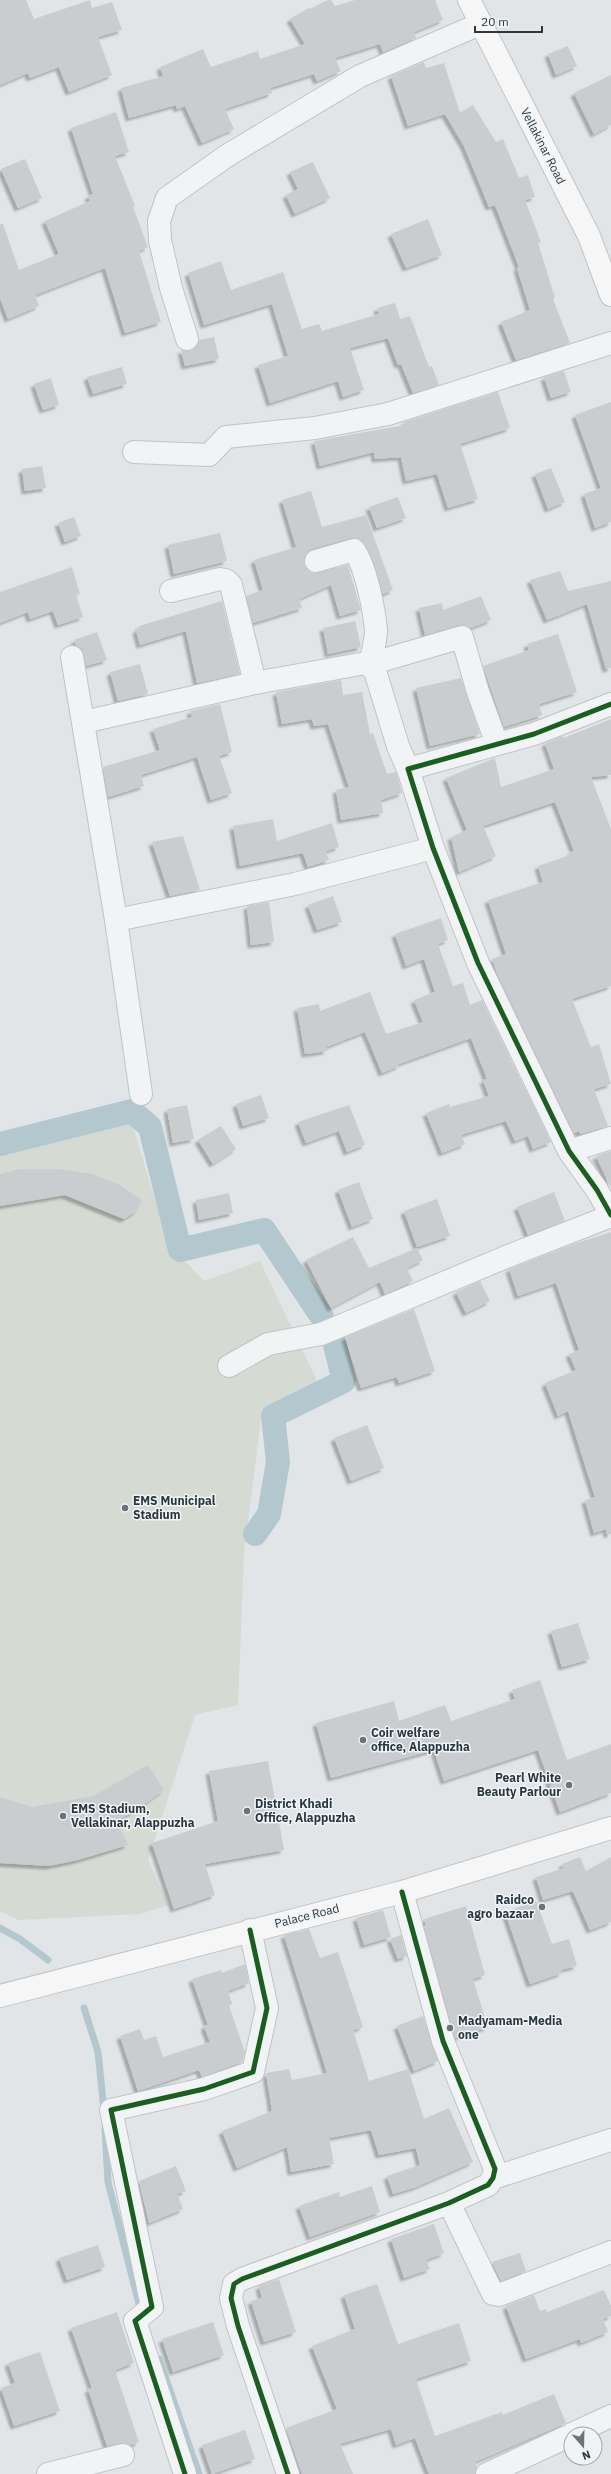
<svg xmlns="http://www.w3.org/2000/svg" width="611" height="2474" viewBox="0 0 611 2474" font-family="'IBM Plex Sans',sans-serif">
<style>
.green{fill:#d5dad3}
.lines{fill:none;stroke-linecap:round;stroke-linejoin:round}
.stream{stroke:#b3c8ce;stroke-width:7}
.canal{stroke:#b3c8ce;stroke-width:24}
.building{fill:#cacdcf;filter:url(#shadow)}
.street-casing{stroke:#c1c3c5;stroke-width:24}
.secondary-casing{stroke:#c1c3c5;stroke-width:24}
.street{stroke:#f1f3f4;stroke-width:22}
.secondary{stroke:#f6f6f6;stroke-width:22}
.cycleway-casing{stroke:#f0f4f6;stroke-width:8}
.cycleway{stroke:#1b5e20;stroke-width:5}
.poi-dot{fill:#6b7479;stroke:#f0f4f6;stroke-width:1.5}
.labels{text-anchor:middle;stroke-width:3;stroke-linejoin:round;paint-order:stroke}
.street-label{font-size:12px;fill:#2b373e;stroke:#f0f4f6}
.poi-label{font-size:12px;font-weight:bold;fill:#2b373e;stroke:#f0f4f6;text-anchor:start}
</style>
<defs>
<filter id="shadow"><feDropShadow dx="-3.5" dy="3.5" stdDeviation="1" flood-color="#0004"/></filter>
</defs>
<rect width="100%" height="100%" fill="#e2e5e7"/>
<path class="green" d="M131 1121 171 1251 189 1265 204 1281 260 1261 317 1381 262 1411 244 1554 238 1705 195 1715 148 1860 168 1905 140 1914 19 1920 0 1911V1156Z"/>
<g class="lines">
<path class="stream" d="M0 1928 20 1939 48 1960
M84 2008 98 2052 104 2110
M105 2129 108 2182 141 2312
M159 2359 199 2474"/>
<path class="canal" d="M0 1144 132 1111 150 1127 180 1250 264 1230 322 1317
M255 1534 269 1514 278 1462 273 1416 344 1381 335 1345"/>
</g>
<path class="building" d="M0 0H26L34 19 90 0 92 8 112 2 122 30 98 37 112 75 69 92 59 67 30 78 28 73 0 85Z
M328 0H331L335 6 355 0H435L443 20 414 32 416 38 383 52 380 44 335 58 341 71 317 81 314 74 270 88 272 93 225 109 234 129 202 143 185 106 177 109 176 105 129 118 121 88 163 76 160 67 203 49 211 67 258 51 260 59 305 44 290 19 309 8 310 9Z
M568 46 577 66 556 75 548 54Z
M424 62 426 68 444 63 460 113 473 105 496 142 503 139 519 178 528 175 535 197 525 200 541 242 538 243 555 298 553 299 570 343 516 360 501 322 530 310 517 268 519 267 495 205 489 207 464 146 445 114 408 126 391 76Z
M611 75V125L594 134 574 93Z
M116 112 129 152 115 156 135 206 133 207 148 247 139 251 161 322 125 333 105 268 35 295 39 306 8 319 0 298V224H3L19 270 59 254 45 221 90 201 88 196 93 194 71 128Z
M25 159 42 198 18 208 1 169Z
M313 162 330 198 295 214 286 195 298 189 290 172Z
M428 219 442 255 406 268 391 234Z
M221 261 231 290 283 272 302 329 319 324 322 331 379 314 377 308 395 303 400 319 410 316 429 367 432 366 439 385 413 393 401 364 398 365 388 338 350 348 364 390 343 397 338 381 270 403 258 365 288 356 272 304 204 325 188 273Z
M214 337 219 359 185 366 181 350 191 351 196 347 199 340Z
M122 367 127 384 93 394 87 377Z
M564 371 571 392 551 398 544 377Z
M51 378 59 405 43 410 34 384Z
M498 392 510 428 460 444 478 499 448 508 437 474 406 481 401 457 375 459 374 452 320 466 314 441 405 425 404 422Z
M611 402V522L595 528 584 494 601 488 575 415Z
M42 466 46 488 25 491 22 469Z
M551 468 565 502 548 509 535 474Z
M311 491 322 527 366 515 393 590 383 594 369 551 361 540 351 538 312 549 307 553 304 564 308 570 313 573 348 565 361 610 340 616 331 585 299 599 302 608 253 623 246 596 263 590 254 560 296 547 282 500Z
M398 497 406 518 377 528 369 507Z
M74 517 81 536 65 542 58 523Z
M220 533 227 561 174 574 168 545Z
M72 567 80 594 76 595 83 617 58 625 53 611 30 619 28 612 0 623V592Z
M560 571 568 591 611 581V668L606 669 587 604 547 620 530 580Z
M481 596 491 620 471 628 459 625 425 635 419 608 442 603 443 610Z
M222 601 240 674 197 683 186 631 140 645 136 630 140 628 139 626Z
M355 621 361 647 328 654 323 628Z
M97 632 107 660 86 666 82 649 76 645 74 640Z
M558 634 577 692 539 704 542 715 504 727 483 666 529 650 527 644Z
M140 664 148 694 118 701 110 672Z
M461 678 480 734 430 746 416 688Z
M341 680 343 695 362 692 370 734 373 733 387 774 396 772 402 793 381 800 383 813 341 820 336 790 349 787 328 724 314 726 312 719 282 724 276 692Z
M220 704 232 752 219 756 232 793 211 800 197 757 141 775 144 786 108 797 103 767 160 750 153 729 192 717 190 711Z
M611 719V775L591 777 611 829V986L572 999 591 1047 599 1044 611 1084 594 1089 608 1126 580 1134 579 1131 574 1133 498 976 492 959 506 954 488 900 543 882 538 866 570 855 569 853 574 851 555 802 483 826 496 856 459 872 451 837 467 830 446 778 495 758 501 787 554 769 545 743 563 736 564 738Z
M273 819 277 841 332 823 339 847 326 851 329 860 308 867 303 853 240 866 233 826Z
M183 836 200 890 170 896 152 842Z
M333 896 342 922 317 930 308 905Z
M269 902 274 942 251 945 247 906Z
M441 918 448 940 438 944 453 986 463 983 470 1005 482 1000 551 1142 533 1149 528 1136 515 1141 506 1121 461 1135 465 1144 442 1153 426 1113 449 1104 450 1107 489 1096 483 1080 487 1079 471 1038 399 1064V1066L382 1073 365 1032 326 1047 327 1051 305 1054 297 1008 319 1004 320 1011 370 992 386 1034 423 1022 414 1000 435 992 424 959 406 966 395 934Z
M261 1095 269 1118 243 1126 236 1104Z
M187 1105 194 1139 173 1143 167 1109Z
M349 1105 365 1145 347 1152 339 1131 306 1143 298 1122Z
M221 1126 236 1149 213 1164 198 1140Z
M611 1151V1188L596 1156Z
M20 1169H59L92 1174 118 1184 142 1200 137 1211 124 1219 65 1195 0 1206V1174Z
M359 1182 373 1219 352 1227 338 1190Z
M554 1192 565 1221 528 1235 517 1207Z
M229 1193 233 1213 199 1220 196 1200Z
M437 1199 450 1236 417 1247 404 1211Z
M611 1232V1534H607L606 1529 594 1533 585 1500 595 1497 568 1411 558 1416 545 1383 576 1370 569 1354 579 1350 556 1283 518 1296 509 1269 574 1244Z
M353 1237 369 1268 417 1248 423 1260 407 1268 413 1281 385 1294 380 1282 331 1308 306 1260Z
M480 1281 490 1301 466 1313 456 1292Z
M414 1309 435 1371 399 1383 397 1377 361 1388 345 1337Z
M367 1425 384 1468 351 1481 334 1438Z
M578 1623 590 1659 562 1667 551 1631Z
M540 1680 567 1760 611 1744V1793L560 1812 538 1750 444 1781 434 1750 331 1778 316 1723 394 1701 399 1721 445 1705 451 1721 515 1699 512 1690Z
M268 1761 284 1850 205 1864 215 1895 174 1909 152 1843 218 1821 209 1771Z
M148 1765 164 1790 136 1810 117 1821 128 1845 78 1860 49 1866 0 1863V1797L32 1807 94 1796Z
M580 1857 586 1871 611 1857V1922L590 1930 573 1891 543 1900 536 1877 564 1868 562 1864Z
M536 1901 552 1944 569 1939 577 1966 561 1970 562 1973 530 1984 505 1912Z
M466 1906 485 1975 473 1979 488 2027 455 2038 424 1926 426 1925 424 1919Z
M383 1910 391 1937 364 1945 356 1918Z
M309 1929 320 1958 338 1952 363 2027 353 2030 369 2081 408 2069 424 2119 449 2108 473 2162 416 2187 393 2194 387 2176 420 2165 416 2148 379 2155 371 2130 329 2138 334 2164 291 2172 287 2147 237 2168 222 2131 272 2111 266 2073 289 2069 292 2080 327 2073 284 1935Z
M401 1935 407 1956 398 1959 390 1939Z
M245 1964 249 1983 228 1991 232 2004 229 2006 245 2052 242 2062 202 2077 199 2070 138 2091 120 2036 140 2029 144 2040 156 2036 163 2057 210 2042 204 2026 208 2025 192 1979 221 1970 222 1973Z
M423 2016 438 2061 414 2071 397 2026Z
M176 2166 186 2191 177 2194 183 2209 149 2223 139 2181Z
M372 2186 380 2212 310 2237 299 2206 339 2192 340 2197Z
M434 2224 444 2253 426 2260 430 2269 404 2278 391 2239Z
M98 2245 105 2267 67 2280 59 2258Z
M520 2253 526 2271 501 2281 492 2262Z
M279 2279 296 2332 264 2342 251 2301 262 2298 259 2286Z
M377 2284 398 2344 459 2323 471 2361 416 2379 435 2436 502 2412 503 2415 554 2394 566 2423 475 2462 477 2467 475 2474H429L415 2438 396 2445 391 2429 340 2444 353 2474H302L286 2428 337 2409 312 2346 355 2329 344 2295Z
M604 2290 611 2306V2316L603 2319 608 2332 581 2343 580 2339 526 2359 506 2306 534 2295 540 2311 546 2309 547 2312Z
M117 2312 134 2363 115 2370 139 2442 130 2445 120 2443 107 2446 88 2389 92 2388 71 2328Z
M213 2322 224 2355 173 2372 162 2339Z
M40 2352 60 2411 14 2426 1 2388 15 2383 8 2363Z
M245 2430 255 2459 212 2474 202 2445Z"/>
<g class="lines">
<defs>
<path id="street" d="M187 339 171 288 160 240 159 221 167 198 228 155 360 76 480 24
M134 452 209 455 226 437 315 428 388 414 611 343
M316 561 354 550C366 567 374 609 376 630 376 641 372 654 370 664L462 637 478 692 497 744
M171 591 220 579 226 580 231 585 255 683
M72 657 116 920 141 1094
M611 704 534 734 408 769 433 848 478 963 569 1151 597 1190 611 1215
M84 722 255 683 366 663 375 671 398 746 408 769
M116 920 295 884 433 848
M569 1151 611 1138
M229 1366 268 1344 321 1334 511 1255 611 1216
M493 2178 611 2140
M449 2203 493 2294 499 2295 611 2252
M572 2434 611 2416
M48 2474 123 2455
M185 2474 135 2321 152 2307 111 2110 204 2089 253 2072 267 2008 250 1930
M288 2474 238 2326 231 2298 234 2284 242 2279 449 2203 488 2185 493 2178 495 2169 443 2041 402 1892
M487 2474 571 2435"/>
<path id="secondary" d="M469 0 589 236 611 295
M0 1996 402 1892 611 1828"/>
</defs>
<use href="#street" class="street-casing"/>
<use href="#secondary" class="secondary-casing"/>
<use href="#street" class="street"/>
<use href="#secondary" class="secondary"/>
<defs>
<path id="cycleway" d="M611 704 534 734 408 769 433 848 478 963 569 1151 597 1190 611 1215
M185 2474 135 2321 152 2307 111 2110 204 2089 253 2072 267 2008 250 1930
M288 2474 238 2326 231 2298 234 2284 242 2279 449 2203 488 2185 493 2178 495 2169 443 2041 402 1892"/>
</defs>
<use href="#cycleway" class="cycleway-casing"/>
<use href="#cycleway" class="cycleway"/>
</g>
<g class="poi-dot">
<circle cx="125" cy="1508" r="4"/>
<circle cx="363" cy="1740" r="4"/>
<circle cx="569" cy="1785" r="4"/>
<circle cx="247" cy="1811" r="4"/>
<circle cx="63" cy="1816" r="4"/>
<circle cx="542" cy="1907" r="4"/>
<circle cx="450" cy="2028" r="4"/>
</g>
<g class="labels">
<g class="street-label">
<text transform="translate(543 146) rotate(63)" y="4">Vellakinar Road</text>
<text transform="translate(307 1916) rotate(-14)" y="4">Palace Road</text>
</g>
<g class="poi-label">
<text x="133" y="1505">EMS Municipal<tspan x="133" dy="14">Stadium</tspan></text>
<text x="371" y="1737">Coir welfare<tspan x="371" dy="14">office, Alappuzha</tspan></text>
<text x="561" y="1782" text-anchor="end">Pearl White<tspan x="561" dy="14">Beauty Parlour</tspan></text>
<text x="255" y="1808">District Khadi<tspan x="255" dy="14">Office, Alappuzha</tspan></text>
<text x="71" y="1813">EMS Stadium,<tspan x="71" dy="14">Vellakinar, Alappuzha</tspan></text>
<text x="534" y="1904" text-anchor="end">Raidco<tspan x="534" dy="14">agro bazaar</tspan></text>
<text x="458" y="2025">Madyamam-Media<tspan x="458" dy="14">one</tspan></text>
</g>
</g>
<g transform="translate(583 2446) rotate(160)"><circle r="19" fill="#f0f4f6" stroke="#a1a8ac"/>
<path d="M0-3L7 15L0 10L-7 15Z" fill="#6b7479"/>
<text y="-6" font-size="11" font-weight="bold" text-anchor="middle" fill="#2b373e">N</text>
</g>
<path d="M475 26v6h67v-6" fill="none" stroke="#2b373e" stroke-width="2"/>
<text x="481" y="26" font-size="12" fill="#2b373e" stroke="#f0f4f6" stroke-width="3" paint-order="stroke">20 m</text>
</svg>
